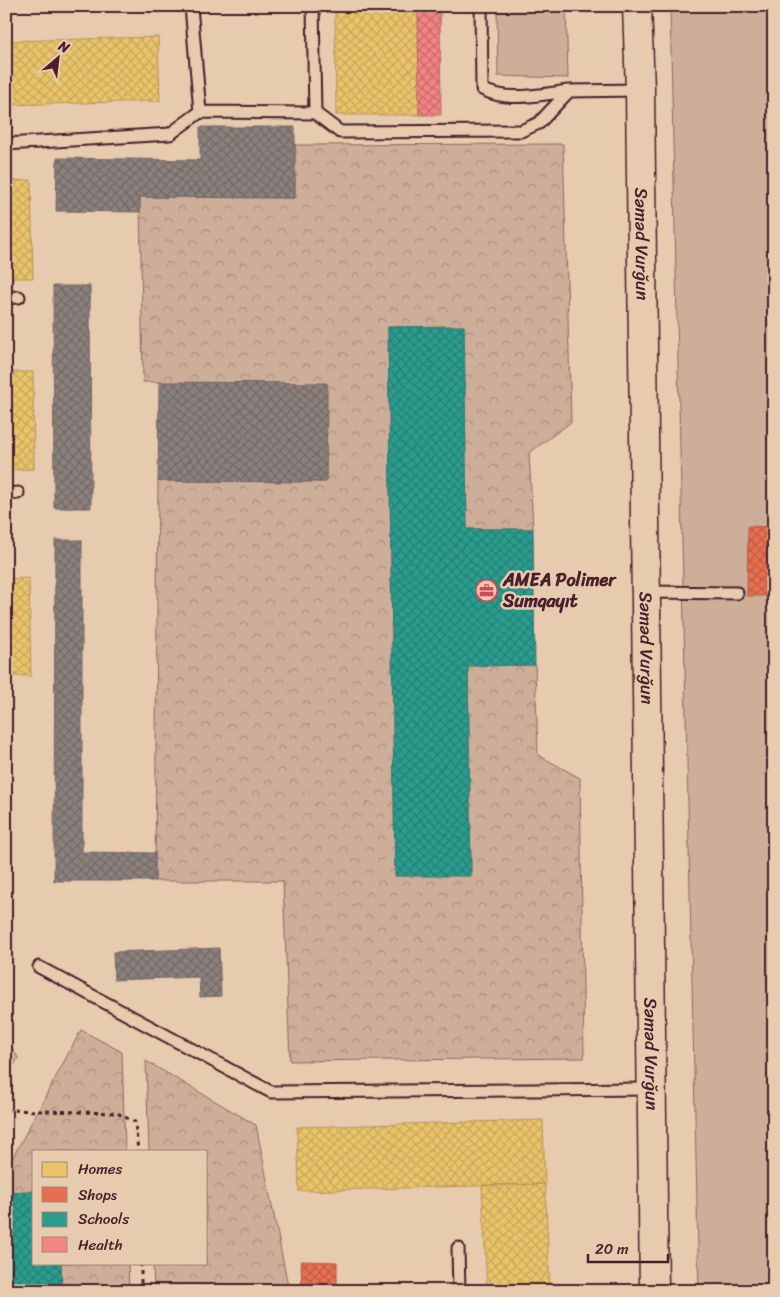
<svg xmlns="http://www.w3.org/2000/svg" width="780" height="1297" viewBox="0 0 780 1297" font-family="Sriracha,sans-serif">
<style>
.forest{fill:url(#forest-crowns);stroke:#8c6762}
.park{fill:#cdaf99;stroke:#8c6762}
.homes{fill:url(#homes-cross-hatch);stroke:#b99257}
.shops{fill:url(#shops-cross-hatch);stroke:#b85746}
.schools{fill:url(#schools-cross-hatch);stroke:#347771}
.health{fill:url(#health-cross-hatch);stroke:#c06668}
.industry{fill:url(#industry-cross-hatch);stroke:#776464}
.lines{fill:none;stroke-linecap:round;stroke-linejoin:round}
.service-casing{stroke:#4a1f2b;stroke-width:15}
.primary-casing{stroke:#4a1f2b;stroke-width:31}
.path{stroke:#4a1f2b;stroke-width:3;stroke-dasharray:4 4;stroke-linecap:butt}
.service{stroke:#e6cbae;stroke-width:11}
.primary{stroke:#e6cbae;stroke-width:28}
.labels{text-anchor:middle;stroke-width:5;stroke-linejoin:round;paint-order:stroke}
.street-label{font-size:18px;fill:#4a1f2b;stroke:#e6cbae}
.poi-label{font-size:18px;font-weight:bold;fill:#4a1f2b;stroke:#e6cbae;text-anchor:start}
</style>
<defs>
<pattern id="forest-crowns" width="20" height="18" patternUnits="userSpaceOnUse" patternTransform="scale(1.25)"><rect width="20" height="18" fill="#cdaf99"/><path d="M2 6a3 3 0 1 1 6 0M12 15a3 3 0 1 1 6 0" fill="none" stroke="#a88e7d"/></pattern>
<pattern id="homes-cross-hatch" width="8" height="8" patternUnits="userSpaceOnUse" patternTransform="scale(1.25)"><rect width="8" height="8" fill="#e9c46a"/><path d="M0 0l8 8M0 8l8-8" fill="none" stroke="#c9a85c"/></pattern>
<pattern id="shops-cross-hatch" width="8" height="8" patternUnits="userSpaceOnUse" patternTransform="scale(1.25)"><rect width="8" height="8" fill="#e76f51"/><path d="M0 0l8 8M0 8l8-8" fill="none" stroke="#bd5b43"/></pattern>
<pattern id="schools-cross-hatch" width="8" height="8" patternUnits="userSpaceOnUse" patternTransform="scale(1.25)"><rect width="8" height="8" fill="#2a9d8f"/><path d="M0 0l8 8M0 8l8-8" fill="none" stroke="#267f75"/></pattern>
<pattern id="health-cross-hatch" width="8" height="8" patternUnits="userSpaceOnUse" patternTransform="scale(1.25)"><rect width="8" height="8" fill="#f28482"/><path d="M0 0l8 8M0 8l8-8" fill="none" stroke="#c66b6b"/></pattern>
<pattern id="industry-cross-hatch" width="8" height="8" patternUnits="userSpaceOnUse" patternTransform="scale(1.25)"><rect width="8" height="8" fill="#8a817c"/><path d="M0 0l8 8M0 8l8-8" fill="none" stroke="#736966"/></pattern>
</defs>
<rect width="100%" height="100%" fill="#e6cbae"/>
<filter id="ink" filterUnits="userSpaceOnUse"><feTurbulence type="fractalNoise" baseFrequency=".02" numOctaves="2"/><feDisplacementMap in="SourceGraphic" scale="10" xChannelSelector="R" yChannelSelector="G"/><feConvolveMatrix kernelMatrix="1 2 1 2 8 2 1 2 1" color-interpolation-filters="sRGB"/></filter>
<g filter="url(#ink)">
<path class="forest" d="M563 144 571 422 529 453 533 529H467L464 326 388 327 395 876 471 875 468 666 535 665 538 755 580 778 584 1058 290 1061 283 881H155L158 481 326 482 327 384 143 382 140 197 295 198V145Z
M81 1030 122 1052 125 1151H34V1191L6 1192V1170Z
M6 1036 18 1058 6 1078Z
M146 1061 256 1125 289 1291H154L153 1263H206V1151H149Z
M61 1263H128L129 1291H62Z"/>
<path class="park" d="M497 6H566L568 78 498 76Z
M670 6H774V1291H699Z"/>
<path class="homes" d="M335 6H418L419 115H336Z
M158 37 160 101 6 105V41Z
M31 180 33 278H6V181Z
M6 372H33L34 469 6 470Z
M29 578 31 676H6V579Z
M543 1120 545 1184 299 1191 297 1127Z
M545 1184 550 1291H487L482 1185Z"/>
<path class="shops" d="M748 526 774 527V596H747Z
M301 1261 337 1262V1291H302Z"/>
<path class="schools" d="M464 326 467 529H533L535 665 468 666 471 876H395L388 327Z
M34 1191V1263H61L62 1291H6V1192Z"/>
<path class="health" d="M418 6H440L441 115H419Z"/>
<path class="industry" d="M200 127H295V198L140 197V212L56 211 57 158 200 160Z
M53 286H90L91 508H54Z
M159 382 327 383 326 482 158 481Z
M55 540H82V852L155 853V881H54Z
M219 948 221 996 200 997 199 977 114 980 113 952Z"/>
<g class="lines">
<defs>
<path id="service" d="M191 6 200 112
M313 6 315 113
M481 6 482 89C507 103 542 94 569 91
M6 144 170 134 200 112 315 113 340 132 521 131 539 123 569 91 640 90
M6 298 19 297
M6 494 18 493
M646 592 737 593
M39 967 271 1092 652 1089
M458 1248 459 1291"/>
<g id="primary">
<path id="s1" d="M637 6 640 90 654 1291"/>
</g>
</defs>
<use href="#service" class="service-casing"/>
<use href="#primary" class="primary-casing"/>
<path class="path" d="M6 1110 117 1113 135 1122 138 1151
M141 1263V1291"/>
<use href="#service" class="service"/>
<use href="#primary" class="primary"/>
</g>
</g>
<defs>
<symbol id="office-ring" viewBox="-11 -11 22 22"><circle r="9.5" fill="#e6cbae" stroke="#d1495b" stroke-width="1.5"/><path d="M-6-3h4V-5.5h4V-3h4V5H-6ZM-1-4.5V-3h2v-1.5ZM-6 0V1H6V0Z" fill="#d1495b"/></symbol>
</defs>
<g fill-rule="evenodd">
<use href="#office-ring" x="474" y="578" width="25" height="25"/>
</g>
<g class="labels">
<g class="street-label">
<text dy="6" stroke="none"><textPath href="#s1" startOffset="238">Səməd Vurğun</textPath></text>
<text dy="6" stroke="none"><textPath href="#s1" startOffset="642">Səməd Vurğun</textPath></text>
<text dy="6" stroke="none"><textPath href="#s1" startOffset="1048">Səməd Vurğun</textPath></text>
</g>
<g class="poi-label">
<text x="503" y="586">AMEA Polimer<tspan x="503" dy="21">Sumqayıt</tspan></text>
</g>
</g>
<rect width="780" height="1297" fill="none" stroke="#e6cbae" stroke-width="25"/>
<rect x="12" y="12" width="755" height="1272" fill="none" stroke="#4a1f2b" stroke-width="2" filter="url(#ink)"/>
<rect x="32" y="1150" width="175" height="115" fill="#e6cbae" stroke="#a8867a"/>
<rect x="42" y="1162" width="25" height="15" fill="#e9c46a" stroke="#a8867a"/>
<text x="78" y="1174" font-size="15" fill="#4a1f2b">Homes</text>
<rect x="42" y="1187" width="25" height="15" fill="#e76f51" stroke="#a8867a"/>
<text x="78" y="1200" font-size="15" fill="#4a1f2b">Shops</text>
<rect x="42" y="1212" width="25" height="15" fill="#2a9d8f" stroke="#a8867a"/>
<text x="78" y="1224" font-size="15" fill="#4a1f2b">Schools</text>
<rect x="42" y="1237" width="25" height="15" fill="#f28482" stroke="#a8867a"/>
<text x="78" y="1250" font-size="15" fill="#4a1f2b">Health</text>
<g transform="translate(58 58) rotate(28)" stroke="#e6cbae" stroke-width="4" paint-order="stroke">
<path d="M0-4L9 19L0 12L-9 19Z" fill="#4a1f2b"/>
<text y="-8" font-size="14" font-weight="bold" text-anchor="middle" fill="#4a1f2b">N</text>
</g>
<path d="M588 1254v8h80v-8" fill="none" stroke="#4a1f2b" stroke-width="2.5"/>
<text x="595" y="1254" font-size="15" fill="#4a1f2b" stroke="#e6cbae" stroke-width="4" paint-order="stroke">20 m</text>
</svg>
